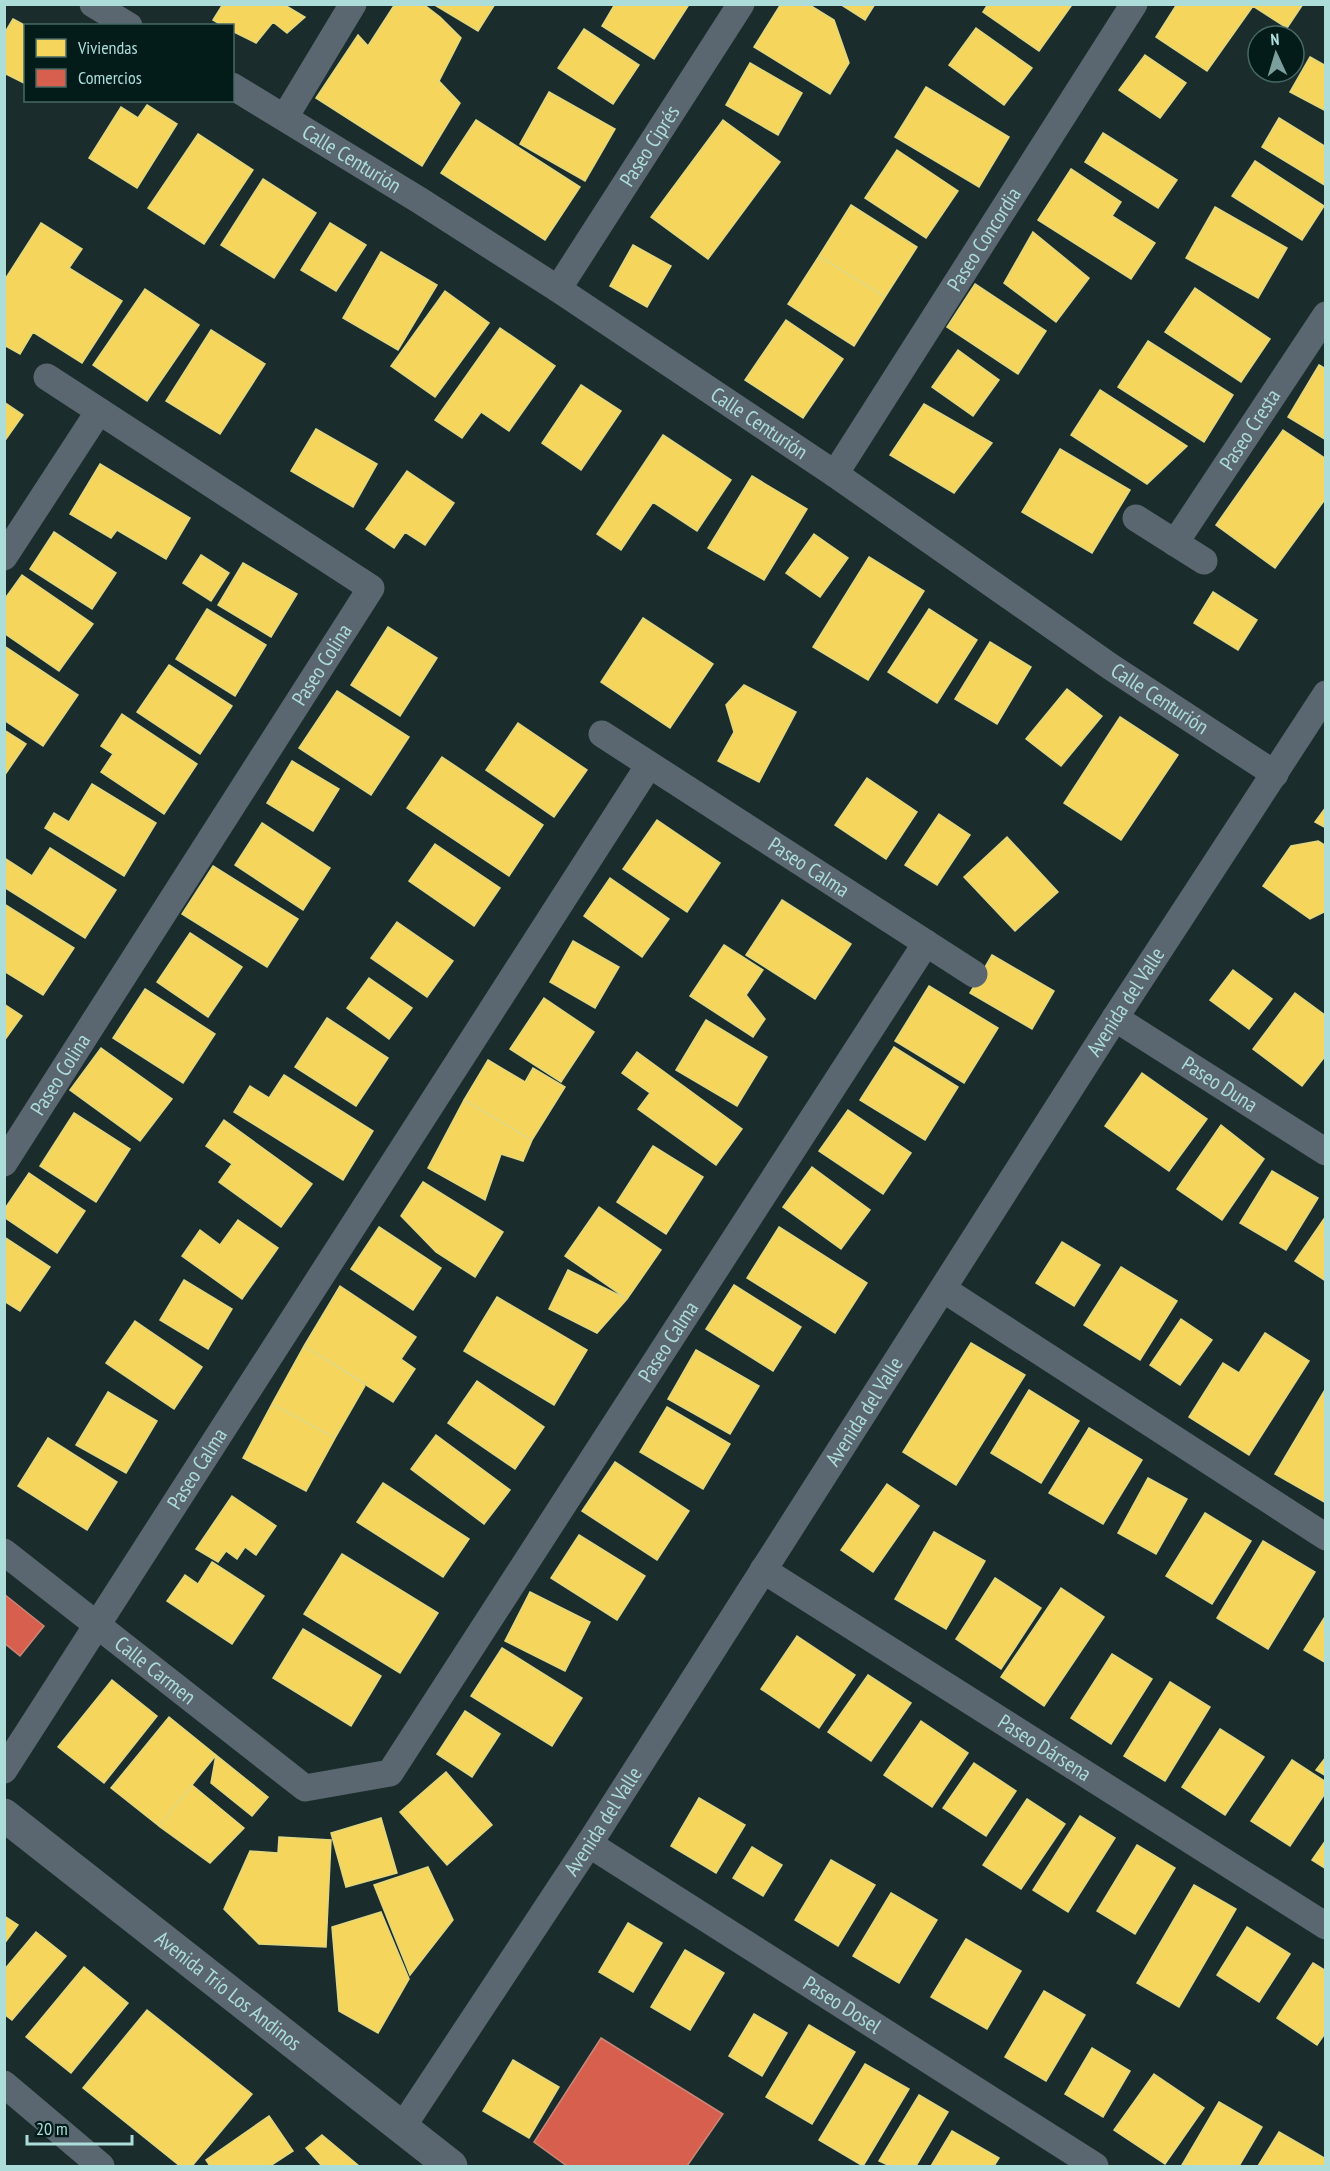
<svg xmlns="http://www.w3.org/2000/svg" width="1330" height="2171" viewBox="0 0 1330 2171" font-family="'PT Sans Narrow',sans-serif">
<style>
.homes{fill:#f6d55c;stroke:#e0d781;stroke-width:1.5}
.shops{fill:#d6604d;stroke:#ca8677;stroke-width:1.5}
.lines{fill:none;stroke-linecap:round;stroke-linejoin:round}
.minor{stroke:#5a6770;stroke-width:27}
.tertiary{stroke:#5a6770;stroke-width:33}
.labels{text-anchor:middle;stroke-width:6;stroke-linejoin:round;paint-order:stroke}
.street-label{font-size:21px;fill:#adddd8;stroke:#031b19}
</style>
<rect width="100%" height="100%" fill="#1a2d2c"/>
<path class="homes" d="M223 4H283L305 17 287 33 273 22 256 43 232 31V26H223L213 20Z
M395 4H423L440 17 461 38 439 81 460 103 422 166 316 98 358 35 368 46Z
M433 4H495L478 31Z
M615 4H685L688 6 654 59 602 26Z
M781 4H808L834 20 849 63 830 94 754 47Z
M840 4H875L865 20Z
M988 4H1069L1071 6 1039 51 983 12Z
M1177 4H1303L1287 28 1253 6 1207 71 1156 37Z
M13 19 26 26V84L4 73V34Z
M976 28 1032 68 1004 105 949 65Z
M584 29 639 65 613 104 558 68Z
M1145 55 1186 83 1160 118 1119 90Z
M1310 57 1326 66V111L1290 92Z
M750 63 802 93 778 135 726 105Z
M926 87 1009 137 979 187 895 137Z
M549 92 615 129 585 181 520 144Z
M147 105 177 124 137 188 89 158 121 107 138 118Z
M1279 118 1326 147V186L1262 147Z
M476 120 580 187 545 240 441 173Z
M723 120 780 162 708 259 651 217Z
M1103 133 1177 180 1158 208 1085 162Z
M198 134 253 170 204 244 148 208Z
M897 150 958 191 926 238 865 198Z
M1255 161 1324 206 1302 240 1232 196Z
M1071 169 1121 202 1112 216 1155 243 1131 279 1038 220Z
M263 179 316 213 274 278 221 245Z
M851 205 917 247 885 297 819 256Z
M1215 207 1287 248 1258 298 1186 258Z
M41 223 82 249 69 268 122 301 82 363 33 332 20 354 4 345V281Z
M330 223 366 245 336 291 301 270Z
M1033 232 1089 278 1056 322 1004 283Z
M633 245 671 266 647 307 610 286Z
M381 252 437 285 398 350 343 318Z
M819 256 885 297 854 346 788 304Z
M975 284 1046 331 1018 374 947 327Z
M1195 288 1270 339 1241 382 1165 332Z
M145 289 199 325 147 401 93 365Z
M445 291 489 323 435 397 391 366Z
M786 320 843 359 803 418 745 380Z
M500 328 555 366 509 431 481 412 462 438 435 420Z
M211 330 265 364 220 434 166 401Z
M1148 341 1233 395 1204 442 1118 387Z
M958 350 999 380 973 416 932 387Z
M1319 365 1326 369V440L1288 417Z
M581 385 621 411 581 470 542 443Z
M1100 390 1187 446 1147 484 1071 435Z
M4 402 23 415 4 442Z
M924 404 992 443 954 493 890 455Z
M316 429 377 464 353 507 291 471Z
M1283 430 1326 459V498L1275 568 1216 525Z
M663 435 731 480 697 531 653 502 621 550 597 534Z
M1060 449 1130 490 1092 553 1022 512Z
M100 464 190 518 166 559 117 530 111 538 70 514Z
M407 471 454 503 425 545 405 532 394 548 366 529Z
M752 476 807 509 764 580 708 548Z
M54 532 116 573 92 609 30 569Z
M814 534 848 558 820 597 786 573Z
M201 555 229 573 211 601 183 583Z
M869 557 924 591 868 680 813 647Z
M243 563 297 594 271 637 218 605Z
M22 575 93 624 59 671 4 633V600Z
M1213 592 1257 620 1238 650 1194 623Z
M207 609 266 645 235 696 176 659Z
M929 609 977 640 937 703 888 672Z
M643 618 713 664 670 728 601 682Z
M388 627 437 658 400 716 351 685Z
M990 642 1031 667 997 724 955 699Z
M4 646 78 695 43 746 4 720Z
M169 665 232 706 200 754 137 712Z
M744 685 796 712 759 782 718 761 734 732 726 705Z
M1067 689 1102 716 1061 766 1026 739Z
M337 691 409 737 371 795 299 748Z
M122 714 197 764 164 814 101 772 113 754 101 746Z
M1120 717 1178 755 1121 840 1064 803Z
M518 723 587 770 554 817 486 770Z
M4 730 26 744 4 776Z
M442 757 543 825 509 876 407 808Z
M292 761 339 789 313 831 267 803Z
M867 778 917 812 886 859 835 825Z
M92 784 156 823 124 876 45 828 54 813 69 822Z
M1326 807V828L1315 822Z
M939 814 970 835 937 885 905 865Z
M657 820 720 863 687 912 623 869Z
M262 823 330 868 303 910 235 865Z
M1007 837 1058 892 1015 931 964 877Z
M1318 841 1326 846V911L1310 919 1263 886 1291 846Z
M435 844 500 888 474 926 409 881Z
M50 848 116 890 85 938 4 887 6 859 32 876Z
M213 866 298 919 267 967 182 914Z
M610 878 669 919 642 957 584 916Z
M782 900 851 944 815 999 746 955Z
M4 904 74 948 43 995 4 971Z
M397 922 453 961 427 997 371 958Z
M190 933 242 967 208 1017 157 982Z
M573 941 619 967 595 1008 550 982Z
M724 945 763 970 746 995 765 1019 753 1037 690 996Z
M992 955 1054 991 1032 1029 970 993Z
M1233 970 1272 999 1249 1029 1210 1000Z
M369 978 412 1008 389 1039 347 1008Z
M929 986 998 1028 964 1083 895 1041Z
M145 989 215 1034 183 1083 113 1038Z
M1295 993 1326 1016V1055L1302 1086 1253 1049Z
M544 998 594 1032 561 1082 510 1049Z
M4 1004 22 1016 4 1041Z
M327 1018 388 1058 356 1106 295 1067Z
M706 1020 767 1057 737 1106 676 1070Z
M894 1047 958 1087 925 1140 860 1100Z
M101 1048 172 1099 140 1141 70 1090Z
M637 1052 742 1129 716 1165 638 1109 650 1093 622 1073Z
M488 1060 525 1082 533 1068 565 1087 532 1140 464 1100Z
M1142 1073 1207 1119 1169 1171 1105 1126Z
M284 1075 373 1131 343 1180 234 1112 250 1086 269 1098Z
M464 1100 532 1140 523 1161 501 1154 485 1200 428 1168Z
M848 1110 911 1153 883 1194 819 1151Z
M74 1113 130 1149 96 1202 40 1166Z
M224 1120 312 1184 281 1227 219 1182 232 1164 206 1146Z
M1221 1125 1264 1159 1222 1220 1177 1189Z
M653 1146 703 1177 666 1234 617 1202Z
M812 1167 870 1210 841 1249 783 1207Z
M1272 1171 1318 1198 1286 1250 1240 1223Z
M29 1173 85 1211 57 1253 4 1217V1210Z
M423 1182 503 1232 475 1277 436 1252 401 1216Z
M599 1207 661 1250 627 1299 565 1256Z
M1326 1216V1281L1295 1261Z
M238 1220 278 1248 242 1299 182 1256 200 1230 220 1245Z
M379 1227 441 1268 413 1310 351 1269Z
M779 1227 867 1283 835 1333 747 1278Z
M4 1237 50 1267 20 1311 4 1301Z
M1062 1242 1100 1265 1074 1306 1036 1283Z
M1121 1267 1177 1301 1140 1360 1084 1325Z
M568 1270 627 1299 597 1333 549 1309Z
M184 1280 232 1309 208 1349 160 1320Z
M734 1285 801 1327 773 1371 706 1329Z
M340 1286 416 1337 401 1359 415 1369 393 1402 304 1346Z
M497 1297 587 1350 554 1405 464 1351Z
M1181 1319 1212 1340 1180 1385 1150 1365Z
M135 1321 202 1367 174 1409 106 1363Z
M1265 1333 1309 1361 1249 1455 1189 1417 1223 1363 1239 1373Z
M971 1343 1025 1375 956 1485 903 1452Z
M304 1346 366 1384 335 1438 272 1404Z
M696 1350 759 1386 730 1434 668 1399Z
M477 1381 544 1427 515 1469 448 1423Z
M1326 1388V1503L1275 1474Z
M1029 1390 1079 1421 1041 1483 991 1453Z
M108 1392 157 1421 126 1473 76 1445Z
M272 1404 335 1438 306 1491 243 1458Z
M667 1407 730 1444 703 1489 640 1452Z
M1089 1428 1142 1460 1103 1524 1049 1493Z
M436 1435 510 1490 484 1524 411 1469Z
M48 1438 117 1482 87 1530 18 1486Z
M615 1462 689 1511 657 1560 582 1511Z
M1148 1478 1187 1499 1156 1554 1118 1533Z
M383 1483 469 1539 443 1577 357 1522Z
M887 1484 919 1506 873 1572 841 1550Z
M232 1496 276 1526 256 1555 245 1547 237 1559 226 1551 218 1562 196 1549Z
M1205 1513 1251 1541 1212 1604 1166 1576Z
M934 1532 985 1561 946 1629 895 1599Z
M579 1535 645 1576 617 1620 551 1578Z
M1263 1541 1315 1572 1268 1649 1217 1618Z
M342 1554 438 1613 400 1673 304 1614Z
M212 1562 264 1596 232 1644 167 1601 185 1575 198 1584Z
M995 1578 1041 1608 1001 1669 956 1639Z
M1061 1588 1104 1617 1044 1706 1001 1677Z
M530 1592 590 1622 565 1671 505 1641Z
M1326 1615V1663L1304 1650Z
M303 1629 381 1676 351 1726 273 1678Z
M797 1636 855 1675 819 1728 761 1689Z
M502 1648 582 1698 552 1746 471 1696Z
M1112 1654 1152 1679 1111 1744 1071 1718Z
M868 1675 911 1703 871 1761 828 1732Z
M112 1680 157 1716 104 1783 58 1747Z
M1170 1682 1210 1707 1165 1781 1124 1756Z
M465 1711 500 1734 472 1777 437 1754Z
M169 1717 216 1755 159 1826 111 1788Z
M921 1721 968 1753 932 1807 884 1775Z
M1220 1729 1264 1757 1225 1815 1182 1787Z
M216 1755 268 1797 252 1816 211 1783Z
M1326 1757V1776L1316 1770Z
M1292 1760 1326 1782V1792L1290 1846 1251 1821Z
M974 1763 1016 1791 986 1836 943 1808Z
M446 1772 492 1825 447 1865 400 1812Z
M192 1785 244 1828 210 1863 159 1826Z
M699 1798 745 1825 716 1873 671 1846Z
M1027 1799 1065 1824 1021 1889 983 1865Z
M1080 1816 1115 1838 1068 1912 1033 1890Z
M381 1818 397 1873 346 1887 331 1833Z
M279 1837 331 1840 326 1947 259 1944 224 1909 250 1851 278 1853Z
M1326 1840V1869L1312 1860Z
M1137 1845 1175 1868 1135 1934 1097 1911Z
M752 1847 782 1865 763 1896 733 1878Z
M831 1860 875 1885 838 1946 795 1920Z
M428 1867 453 1920 410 1975 374 1885Z
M1194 1885 1236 1909 1179 2007 1137 1983Z
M891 1893 937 1920 899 1983 853 1956Z
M381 1912 409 1979 378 2033 339 2011 332 1927Z
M4 1916 18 1925 4 1944Z
M628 1923 662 1943 633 1992 599 1972Z
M1247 1927 1290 1954 1259 2002 1217 1975Z
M36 1932 66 1956 12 2020 4 2014V1970Z
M966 1939 1021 1971 987 2029 931 1997Z
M685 1950 724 1973 690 2030 651 2007Z
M1313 1963 1326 1971V2032L1317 2045 1277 2018Z
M84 1967 128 2003 71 2073 26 2037Z
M1044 1991 1085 2015 1046 2081 1005 2057Z
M147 2010 252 2094 192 2166H180L83 2088Z
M754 2014 787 2033 762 2076 729 2056Z
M809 2025 855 2052 812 2124 766 2097Z
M1092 2048 1130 2071 1103 2117 1065 2094Z
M513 2060 559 2087 529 2138 483 2111Z
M865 2064 909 2089 863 2166 819 2140Z
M1154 2074 1204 2108 1165 2164 1114 2130Z
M919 2095 948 2112 916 2166H890L879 2161Z
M1219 2102 1262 2127 1239 2166H1184L1182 2165Z
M269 2116 293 2151 270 2166H210L206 2160Z
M952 2131 999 2158 994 2166H931Z
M1279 2132 1326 2159V2166H1258Z
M322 2135 359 2166H322L306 2148Z"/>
<path class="shops" d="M4 1594 44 1626 20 1656 4 1643Z
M601 2038 723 2114 687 2166H567L534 2142Z"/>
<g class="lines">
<g class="minor">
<path d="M93 4 129 26"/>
<path id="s1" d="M232 86 419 200 558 289 835 474 1111 667 1275 774"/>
<path d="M285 117 353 4"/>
<path id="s2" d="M558 289 741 4"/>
<path id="s3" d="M835 474 1134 4"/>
<path d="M1136 518 1204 561"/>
<path id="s4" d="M1175 543 1326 315"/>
<path d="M4 557 99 411"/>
<path id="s5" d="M602 734 974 974"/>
<path id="s6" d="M1115 1018 1326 1152"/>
<path id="s7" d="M4 1163 371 588 47 377"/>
<path d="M943 1289 1326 1537"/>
<path id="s8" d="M4 1552 305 1788 390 1773 926 943"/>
<path id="s9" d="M763 1570 1326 1926"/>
<path id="s10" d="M4 1770 649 765"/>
<path id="s11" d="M589 1844 1095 2166"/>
<path d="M4 2084 101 2166"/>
<path id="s12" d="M401 2129 589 1844 1115 1018 1326 694"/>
</g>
<path class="tertiary" id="s13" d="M4 1815 451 2166"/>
</g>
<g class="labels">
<g class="street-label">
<text dy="7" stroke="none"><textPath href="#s2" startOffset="170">Paseo Ciprés</textPath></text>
<text dy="7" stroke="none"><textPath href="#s1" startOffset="140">Calle Centurión</textPath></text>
<text dy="7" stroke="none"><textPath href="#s3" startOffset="278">Paseo Concordia</textPath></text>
<text dy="7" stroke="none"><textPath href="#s1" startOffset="626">Calle Centurión</textPath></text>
<text dy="7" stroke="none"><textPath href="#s4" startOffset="136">Paseo Cresta</textPath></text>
<text dy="7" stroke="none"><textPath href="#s7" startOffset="591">Paseo Colina</textPath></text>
<text dy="7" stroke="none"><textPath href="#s1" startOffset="1112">Calle Centurión</textPath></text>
<text dy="7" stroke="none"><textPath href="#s5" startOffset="246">Paseo Calma</textPath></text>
<text dy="7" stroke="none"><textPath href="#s12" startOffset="1340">Avenida del Valle</textPath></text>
<text dy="7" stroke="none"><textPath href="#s7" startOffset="105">Paseo Colina</textPath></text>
<text dy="7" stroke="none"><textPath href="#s6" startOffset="124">Paseo Duna</textPath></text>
<text dy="7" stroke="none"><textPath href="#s8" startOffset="982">Paseo Calma</textPath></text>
<text dy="7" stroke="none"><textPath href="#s12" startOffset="854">Avenida del Valle</textPath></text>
<text dy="7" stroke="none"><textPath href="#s10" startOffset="358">Paseo Calma</textPath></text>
<text dy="7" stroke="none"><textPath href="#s8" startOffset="192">Calle Carmen</textPath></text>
<text dy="7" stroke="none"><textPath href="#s9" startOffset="333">Paseo Dársena</textPath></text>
<text dy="7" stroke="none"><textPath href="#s12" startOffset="368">Avenida del Valle</textPath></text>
<text dy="7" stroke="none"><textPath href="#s13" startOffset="285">Avenida Trío Los Andinos</textPath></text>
<text dy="7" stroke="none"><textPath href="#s11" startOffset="300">Paseo Dosel</textPath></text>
</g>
</g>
<rect width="1330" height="2171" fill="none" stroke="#adddd8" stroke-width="12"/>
<rect x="24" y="24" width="210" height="78" fill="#031b19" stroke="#476965" stroke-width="1.5"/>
<rect x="36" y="39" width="30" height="18" fill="#f6d55c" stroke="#476965" stroke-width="1.5"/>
<text x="78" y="54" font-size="18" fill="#adddd8">Viviendas</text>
<rect x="36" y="69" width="30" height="18" fill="#d6604d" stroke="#476965" stroke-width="1.5"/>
<text x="78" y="84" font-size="18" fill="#adddd8">Comercios</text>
<g transform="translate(1276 54) rotate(356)"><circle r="28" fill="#031b19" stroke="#476965" stroke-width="1.5"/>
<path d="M0-4.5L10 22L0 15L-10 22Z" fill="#7a9f9c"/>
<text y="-9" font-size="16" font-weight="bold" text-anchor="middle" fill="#adddd8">N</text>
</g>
<path d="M27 2135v9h105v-9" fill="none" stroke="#adddd8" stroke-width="3"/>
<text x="36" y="2135" font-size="18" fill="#adddd8" stroke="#031b19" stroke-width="4.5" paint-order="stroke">20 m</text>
</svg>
